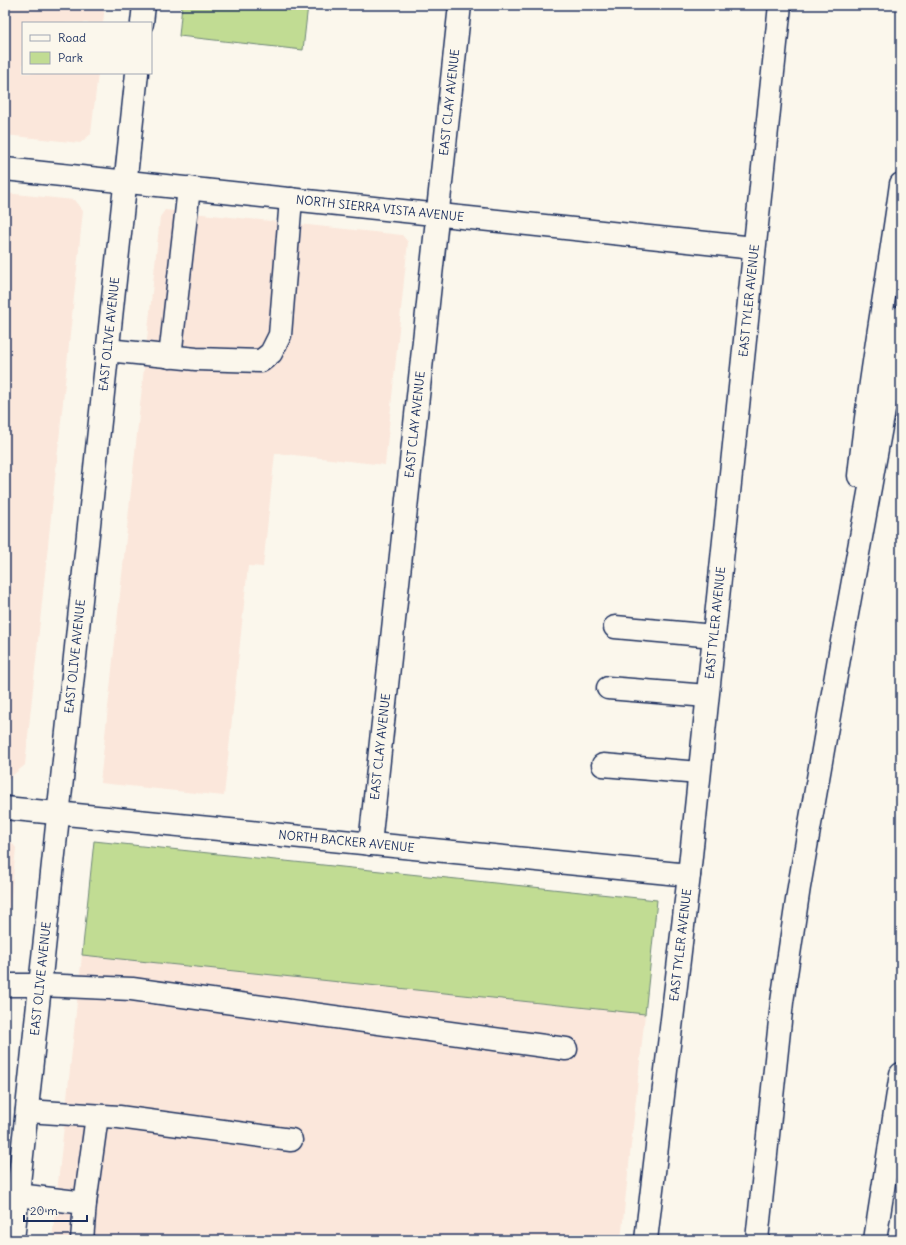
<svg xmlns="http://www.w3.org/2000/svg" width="906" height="1245" viewBox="0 0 906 1245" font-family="Delius,sans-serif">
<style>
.built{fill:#fbe7db}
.green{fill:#c1dc93;stroke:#6e8678}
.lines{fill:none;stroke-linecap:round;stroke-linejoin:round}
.minor-casing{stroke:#1b2f5e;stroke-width:25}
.major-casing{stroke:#1b2f5e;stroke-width:25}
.highway-casing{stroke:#1b2f5e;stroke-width:25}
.minor{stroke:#fbf7ec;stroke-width:22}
.major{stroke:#fbf7ec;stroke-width:22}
.highway{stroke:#fbf7ec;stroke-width:22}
.labels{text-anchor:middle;stroke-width:4;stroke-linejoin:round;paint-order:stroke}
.street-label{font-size:12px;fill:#1b2f5e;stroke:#fbf7ec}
</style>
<rect width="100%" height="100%" fill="#fbf7ec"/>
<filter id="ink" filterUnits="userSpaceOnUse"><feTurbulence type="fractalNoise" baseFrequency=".025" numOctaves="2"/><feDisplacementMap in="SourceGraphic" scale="8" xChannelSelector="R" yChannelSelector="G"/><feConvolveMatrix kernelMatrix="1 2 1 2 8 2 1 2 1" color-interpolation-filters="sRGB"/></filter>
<g filter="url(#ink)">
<path class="built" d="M5 5H105L103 23H23V73H98L91 134 80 143 5 135Z
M5 193 74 200 83 211 25 765 8 779H5Z
M165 210 402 235 408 242 385 465 275 453 263 567 248 566 224 796 100 783 160 217Z
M5 834 16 848 5 953Z
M82 955 645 1014 621 1240H52Z"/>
<path class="green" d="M182 5H308L303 50 179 36Z
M94 841 657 900 645 1014 82 955Z"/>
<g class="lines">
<defs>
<g id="minor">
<path id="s1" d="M5 169 754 248"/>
<path d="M107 350 196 359 261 361 271 353 280 335 291 199"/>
<path d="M170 357 189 188"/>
<path d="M615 627 714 636"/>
<path d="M608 688 707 696"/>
<path d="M603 765 699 773"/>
<path id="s2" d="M5 808 689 875"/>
<path id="s3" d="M370 844 460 5"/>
<path d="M5 985H40L132 989 566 1049"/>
<path d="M27 1111 119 1117 291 1140"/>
<path d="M18 1195 85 1203"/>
<path d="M82 1240 85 1203 97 1116"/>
<path id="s4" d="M646 1240 689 875 780 5"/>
</g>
<g id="major">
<path d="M142 23 144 5"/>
<path id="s5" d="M13 1240 137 73"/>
</g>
<path id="highway" d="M859 476C869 378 888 281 901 184
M757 1240 782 1002 799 887 841 647 901 317
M875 1240 901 1074"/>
</defs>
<use href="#minor" class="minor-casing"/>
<use href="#major" class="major-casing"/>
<use href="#highway" class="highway-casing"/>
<use href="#minor" class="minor"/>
<use href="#major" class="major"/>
<use href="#highway" class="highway"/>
</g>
</g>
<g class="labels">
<g class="street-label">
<text dy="4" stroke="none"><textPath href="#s3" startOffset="746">EAST CLAY AVENUE</textPath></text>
<text dy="4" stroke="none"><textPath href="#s1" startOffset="377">NORTH SIERRA VISTA AVENUE</textPath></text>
<text dy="4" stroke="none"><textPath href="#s4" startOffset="945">EAST TYLER AVENUE</textPath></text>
<text dy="4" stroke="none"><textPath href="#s5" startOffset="911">EAST OLIVE AVENUE</textPath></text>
<text dy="4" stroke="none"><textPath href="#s3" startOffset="422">EAST CLAY AVENUE</textPath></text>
<text dy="4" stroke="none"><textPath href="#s4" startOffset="621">EAST TYLER AVENUE</textPath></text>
<text dy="4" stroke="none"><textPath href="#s5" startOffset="587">EAST OLIVE AVENUE</textPath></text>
<text dy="4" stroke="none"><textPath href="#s3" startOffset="98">EAST CLAY AVENUE</textPath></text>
<text dy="4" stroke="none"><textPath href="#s2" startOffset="343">NORTH BACKER AVENUE</textPath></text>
<text dy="4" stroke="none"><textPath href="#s4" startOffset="297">EAST TYLER AVENUE</textPath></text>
<text dy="4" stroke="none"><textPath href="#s5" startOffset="263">EAST OLIVE AVENUE</textPath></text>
</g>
</g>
<rect width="906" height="1245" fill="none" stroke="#fbf7ec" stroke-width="20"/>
<rect x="10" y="10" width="886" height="1225" fill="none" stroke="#1b2f5e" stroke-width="1.5" filter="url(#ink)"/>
<rect x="22" y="22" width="130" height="52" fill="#fbf7ec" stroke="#a1a7b3"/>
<rect x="30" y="35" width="20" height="6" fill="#fbf7ec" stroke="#a1a7b3"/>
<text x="58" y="42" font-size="12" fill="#1b2f5e">Road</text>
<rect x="30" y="52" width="20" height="12" fill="#c1dc93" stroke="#a1a7b3"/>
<text x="58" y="62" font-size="12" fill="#1b2f5e">Park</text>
<path d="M24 1215v6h63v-6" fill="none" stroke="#1b2f5e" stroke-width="2"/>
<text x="30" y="1215" font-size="12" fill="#1b2f5e" stroke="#fbf7ec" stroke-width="3" paint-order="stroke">20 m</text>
</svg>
